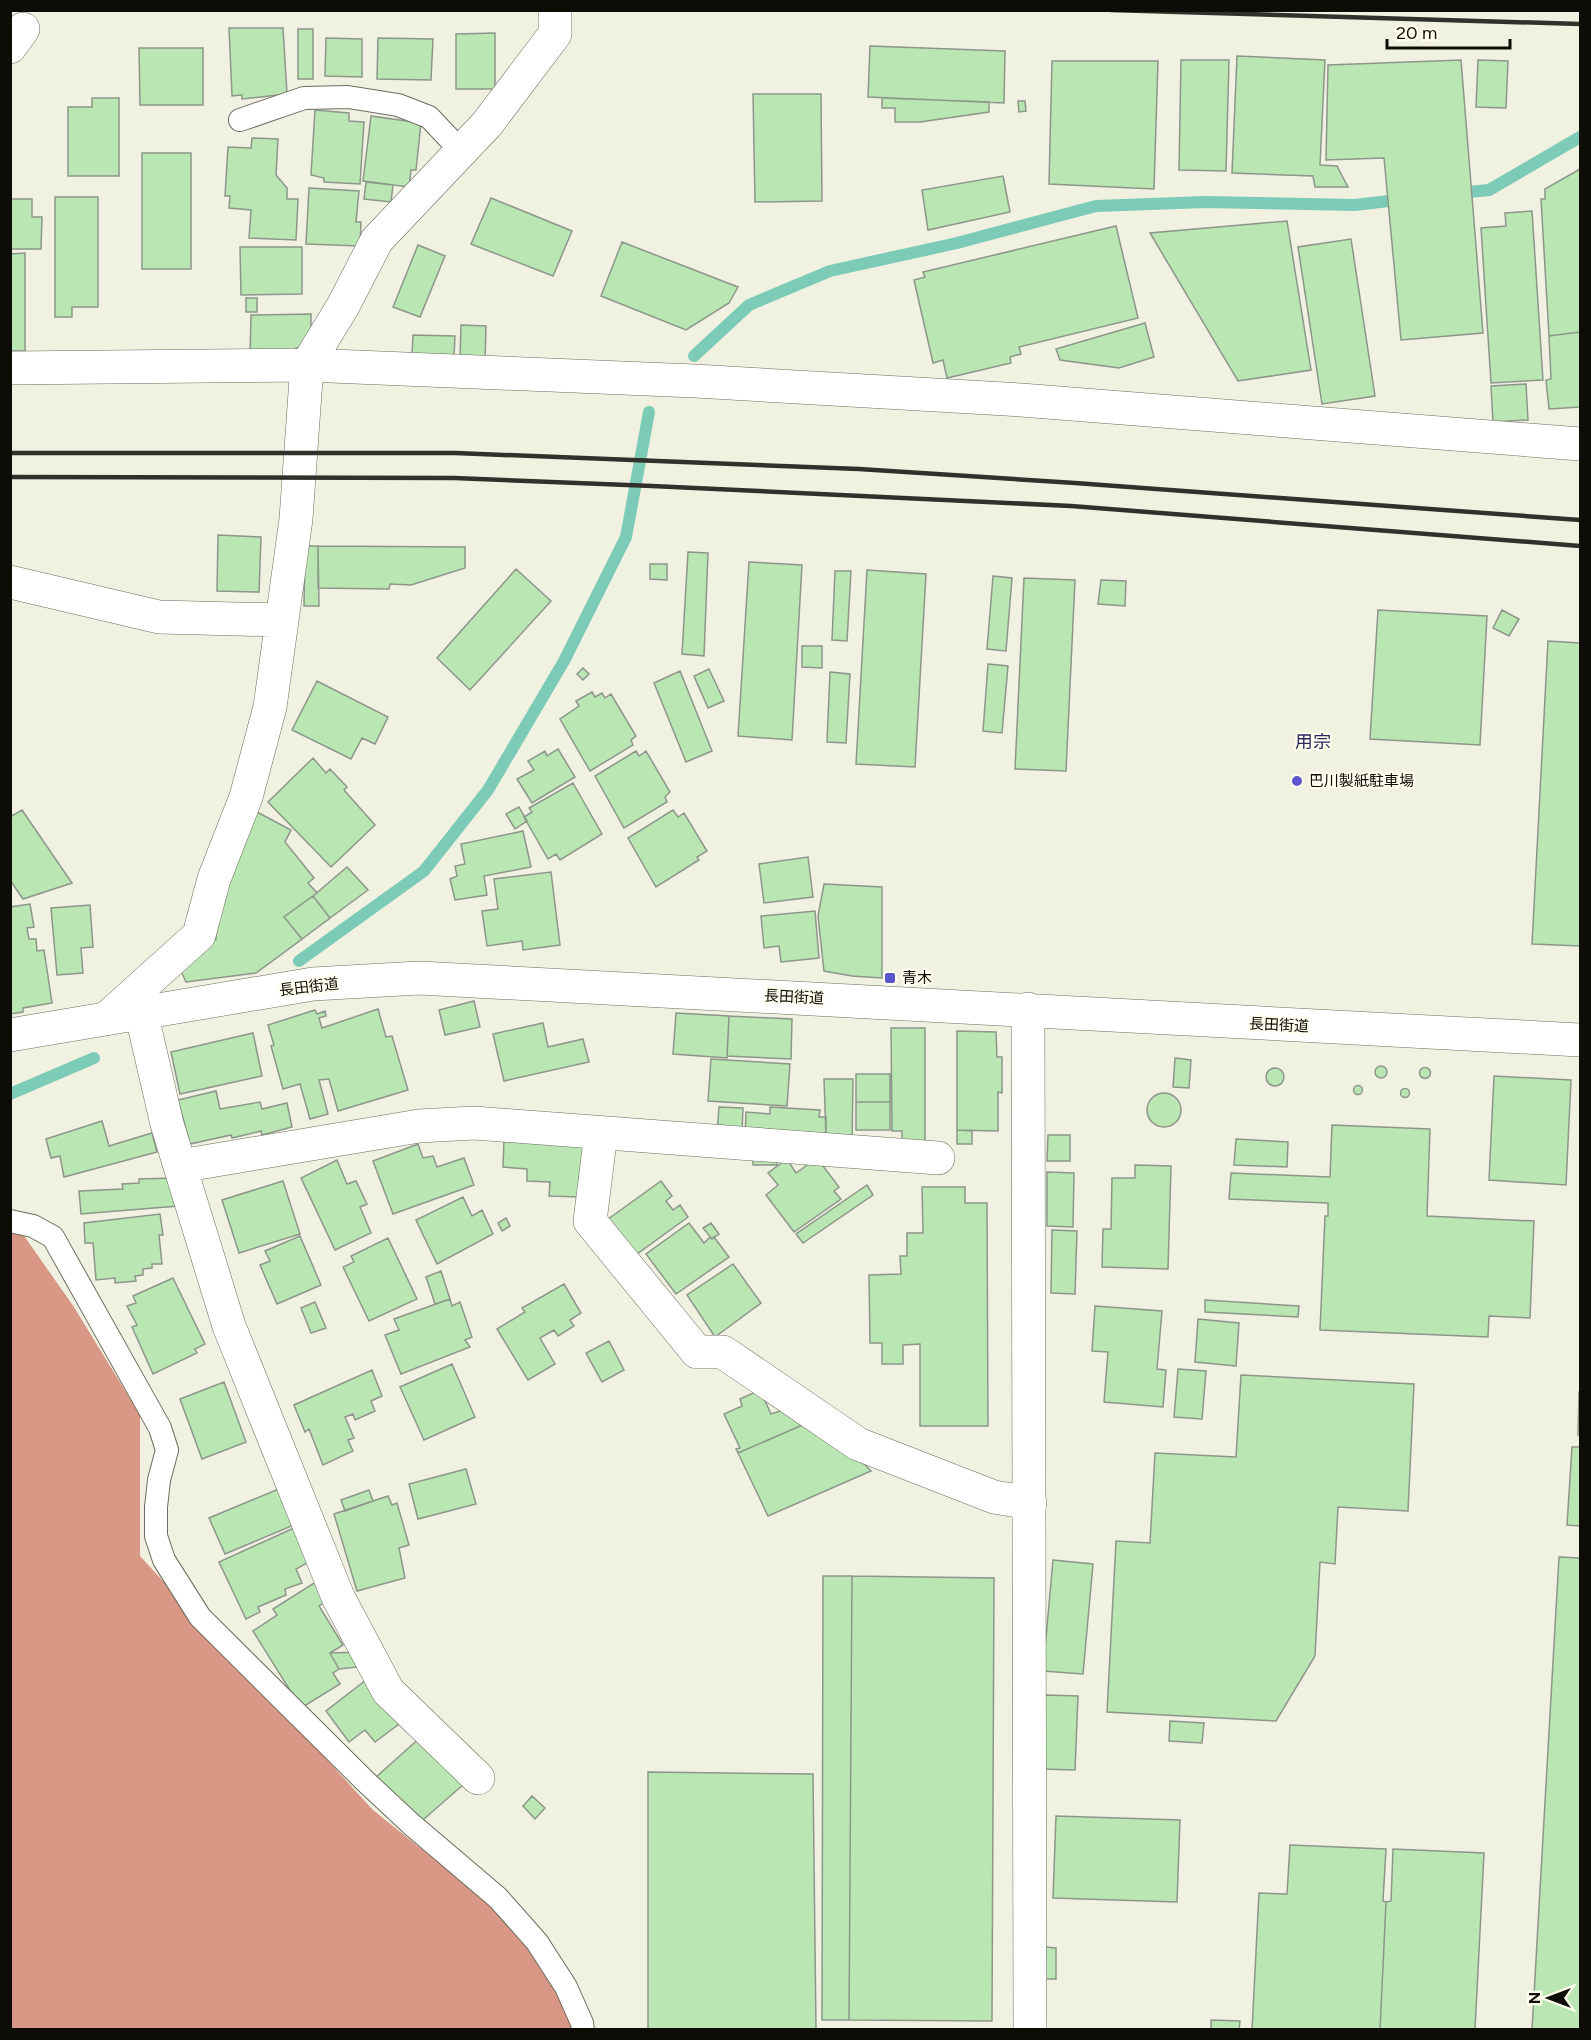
<svg xmlns="http://www.w3.org/2000/svg" width="1591" height="2040" viewBox="0 0 1591 2040" font-family="Figtree,'Noto Sans JP',sans-serif">
<style>
.forest{fill:#d99885}
.lines{fill:none;stroke-linecap:round;stroke-linejoin:round}
.stream{stroke:#7ccbb7;stroke-width:12}
.building{fill:#b9e6b2;stroke:#8c968a;stroke-width:1.5}
.lane-casing{stroke:#6c6c5e;stroke-width:24}
.street-casing{stroke:#6c6c5e;stroke-width:34}
.secondary-casing{stroke:#6c6c5e;stroke-width:34}
.lane{stroke:#fff;stroke-width:22}
.street{stroke:#fff;stroke-width:33}
.secondary{stroke:#fff;stroke-width:33}
.rail{stroke:#31302a;stroke-width:4.5}
.poi-dot{fill:#5a55cd;stroke:#fffeee;stroke-width:2}
.labels{text-anchor:middle;stroke-width:4.5;stroke-linejoin:round;paint-order:stroke}
.poi-label{font-size:15px;fill:#0d0c07;stroke:#fffeee;text-anchor:start}
.street-label{font-size:15px;fill:#0d0c07;stroke:#fffeee}
.quarter-label{font-size:18px;fill:#2a2863;stroke:#fffeee}
</style>
<rect width="100%" height="100%" fill="#f1f1e1"/>
<path class="forest" d="M10 1223H15L74 1307 140 1415V1556L373 1810 537 1942 574 2029 11 2030Z"/>
<g class="lines">
<path class="stream" d="M1458 193 1489 190 1580 137
M694 356 749 305 830 271 957 243 1096 206 1205 202 1355 205 1405 199
M299 961 424 871 488 790 564 661 626 537 649 412
M10 1094 94 1058"/>
</g>
<path class="building" d="M229 28H283L287 94 242 99V95L232 96Z
M298 29H313V79H298Z
M495 33V89H456V34Z
M326 38 362 39V77L325 76Z
M378 38 433 39 431 80 377 79Z
M870 46 1005 51 1004 103 868 97Z
M139 48H203V105H140Z
M1237 56 1325 60 1320 165 1337 166 1348 187H1315L1313 176 1232 173Z
M1181 60H1229L1226 171 1179 170Z
M1461 60 1483 333 1401 340 1384 158 1326 160 1328 65Z
M1478 60 1508 61 1506 108 1476 107Z
M1052 61H1158L1154 189 1049 184Z
M753 94H821L822 201 755 202Z
M92 98H119V176H68V107H92Z
M882 98 989 102V112L920 122H895V108H882Z
M1018 101H1025L1026 111 1019 112Z
M315 110 349 113V121L364 122 360 184 324 182V178L311 175Z
M371 116 421 123 416 170H411L409 187 363 181Z
M252 138 278 139 276 175 287 188V199H298L296 240 249 238 251 210 229 208 230 196H225L228 147 251 148Z
M142 153H191V269H142Z
M1580 169V332L1549 336 1541 199H1545V189Z
M1003 176 1010 212 928 230 922 190Z
M366 182 393 185 391 202 364 199Z
M309 188 359 191 356 222H361L360 246 306 244Z
M55 197H98V307H72V317H55Z
M491 198 572 231 553 276 471 244Z
M10 199H32V217H42L41 249H10Z
M1532 211 1543 380 1491 383 1481 228 1506 226 1505 213Z
M1287 221 1311 370 1238 381 1150 233Z
M1116 226 1138 318 1019 347 1021 354 1010 357 1011 363 947 378 943 360 933 363 914 280 925 277 923 272Z
M1351 239 1375 396 1322 404 1298 247Z
M622 242 738 287 729 303 686 330 601 296Z
M418 245 445 256 420 317 393 307Z
M240 247H302V294L241 295Z
M25 253V351H10V254Z
M246 298H257V312H246Z
M311 314V348H296V357H250L251 315Z
M1145 323 1154 357 1119 368 1060 360 1056 349Z
M461 325 486 326 485 361 460 360Z
M1580 332V407L1549 409 1546 380 1551 379 1549 336Z
M413 335 455 336 454 356 412 355Z
M1526 384 1528 420 1493 422 1491 386Z
M218 535 261 537 259 592 217 591Z
M305 546H318L319 606H304Z
M318 546 465 547V568L411 585 390 584 389 589 318 588Z
M688 552 708 553 704 656 682 654Z
M749 562 802 565 792 740 738 736Z
M650 564H667V580L650 579Z
M516 569 551 601 470 690 437 658Z
M867 570 926 574 915 767 856 764Z
M835 571H851L847 641 832 640Z
M993 576 1012 578 1006 651 987 649Z
M1024 578 1075 580 1066 771 1015 769Z
M1101 580 1126 581 1125 606 1098 604Z
M1378 610 1487 616 1480 745 1370 739Z
M1502 610 1519 619 1509 636 1493 628Z
M1548 641 1580 643V946L1532 944Z
M802 646H822V668L802 667Z
M988 664 1008 666 1002 733 983 731Z
M583 668 589 674 583 680 577 674Z
M709 669 724 701 708 708 694 676Z
M680 671 712 751 686 762 654 683Z
M830 672 850 674 846 743 827 742Z
M317 681 388 717 375 744 362 738 351 759 292 730Z
M592 692 595 697 602 693 605 698 611 694 636 736 631 740 633 745 590 771 560 719 579 706 576 701Z
M558 749 575 777 532 803 517 779 534 770 528 761 545 751 547 756Z
M636 751 639 756 646 751 670 792 665 797 667 802 624 828 595 776Z
M313 758 326 773 330 769 347 787 344 790 375 825 331 867 268 802Z
M573 783 602 834 560 860 556 854 548 859 524 817 532 812 529 808Z
M519 807 527 821 515 829 506 814Z
M22 810 72 883 23 899 10 880V817Z
M673 810 678 817 684 813 707 851 697 857 699 860 656 887 628 838Z
M257 812 291 830 285 842 314 878 308 883 317 893 284 917 302 939 256 973 186 982 181 971 201 948 216 939V924L231 868Z
M523 831 531 867 484 876 487 895 455 900 450 879 457 876 455 866 465 864 461 844Z
M808 857 813 897 764 903 759 864Z
M347 867 368 890 330 918 313 896Z
M551 872 560 945 523 950 522 941 487 946 482 911 498 909 494 879Z
M824 884 882 887V978L852 976 824 971 818 916Z
M313 896 330 918 302 939 284 917Z
M30 904 34 927 27 928 29 939H36L37 951 44 950 52 1003 23 1008V1012L10 1014V907Z
M90 905 93 947 81 948 83 973 57 975 51 908Z
M815 911 819 958 781 962 779 946 764 948 761 916Z
M474 1001 480 1027 445 1035 439 1010Z
M378 1009 386 1037 392 1036 408 1090 338 1111 329 1079 319 1080 328 1114 310 1119 300 1084 283 1089 271 1046 274 1045 268 1025 315 1010 317 1014 325 1011 326 1016 319 1018 322 1028Z
M676 1013 729 1016 727 1058 673 1054Z
M729 1016 792 1019 791 1059 727 1056Z
M543 1023 548 1047 583 1039 589 1062 504 1081 493 1034Z
M891 1028H925V1146H902V1131H892Z
M957 1031 996 1032 997 1057H1002V1093L998 1092V1131L957 1130Z
M253 1033 262 1076 180 1094 171 1052Z
M1175 1058 1191 1060 1189 1088 1173 1087Z
M711 1059 790 1064 787 1106 708 1101Z
M1375 1072a6 6 0 1 1 12 0a6 6 0 1 1-12 0Z
M1419.5 1073a5.5 5.5 0 1 1 11 0a5.5 5.5 0 1 1-11 0Z
M1266 1077a9 9 0 1 1 18 0a9 9 0 1 1-18 0Z
M856 1074H890V1102H856Z
M1494 1076 1571 1080 1566 1185 1489 1180Z
M824 1079H853L852 1146 826 1138Z
M1353.5 1090a4.5 4.5 0 1 1 9 0a4.5 4.5 0 1 1-9 0Z
M1400.5 1093a4.5 4.5 0 1 1 9 0a4.5 4.5 0 1 1-9 0Z
M216 1091 220 1109 260 1102 262 1109 287 1103 292 1127 262 1135 261 1131 232 1138 231 1135 190 1144 178 1100Z
M1147 1110a17 17 0 1 1 34 0a17 17 0 1 1-34 0Z
M856 1102H890V1130H856Z
M719 1107 743 1108 742 1134 717 1133Z
M770 1107 820 1110 819 1117H826V1138H745L746 1112 770 1114Z
M102 1121 109 1146 152 1133 157 1152 64 1177 60 1156 51 1158 46 1139Z
M1332 1125 1430 1129 1427 1216 1534 1221 1530 1318 1489 1316 1488 1337 1320 1330 1325 1216H1328V1203L1229 1199 1231 1173 1330 1177Z
M957 1130 972 1131V1144H957Z
M1048 1135H1070V1161H1047Z
M504 1139 584 1145 580 1197 549 1196 550 1182 527 1181V1169L503 1167Z
M1236 1139 1288 1142 1287 1167 1234 1165Z
M418 1144 423 1158 433 1156 437 1167 464 1158 474 1185 393 1214 373 1161Z
M753 1156 777 1157V1165H753Z
M817 1158 839 1187 834 1191 841 1199 794 1232 766 1195 778 1185 768 1173 787 1159 796 1173Z
M337 1160 347 1184 356 1181 367 1204 360 1207 371 1233 335 1250 301 1178Z
M1135 1165 1171 1166 1168 1269 1102 1267 1103 1229H1111L1112 1178H1135Z
M1047 1172 1074 1173 1073 1227 1047 1226Z
M173 1178 178 1206 81 1214 79 1191 123 1189 122 1184 139 1183V1179Z
M283 1181 300 1234 239 1253 222 1200Z
M661 1181 672 1196 666 1201 673 1210 680 1205 688 1217 637 1254 604 1222Z
M867 1185 873 1195 803 1243 796 1234Z
M922 1187H965V1203H987L988 1426H920V1344L903 1345V1364H882V1343H870L869 1275 901 1274 900 1256H907V1233H923Z
M463 1197 472 1216 482 1210 493 1234 437 1264 416 1220Z
M160 1214 163 1235H159L162 1264H152V1268L143 1269V1275L135 1276 136 1281 115 1283V1278L96 1280 93 1243H85L84 1223Z
M506 1218 510 1226 502 1231 498 1223Z
M689 1223 704 1243 710 1237 712 1239 714 1237 729 1257 676 1294 646 1254Z
M711 1223 719 1234 712 1239 703 1228Z
M1052 1230 1077 1231 1075 1294 1051 1293Z
M300 1236 321 1285 277 1304 260 1265 270 1261 265 1251Z
M388 1238 417 1299 369 1321 343 1267 354 1262 351 1256Z
M733 1264 761 1303 715 1337 687 1295Z
M441 1271 450 1299 435 1304 426 1277Z
M173 1278 205 1344 195 1349 197 1353 153 1374 132 1327 137 1325 127 1306 136 1303 133 1296Z
M564 1284 581 1313 570 1320 574 1326 558 1336 554 1330 540 1338 555 1364 528 1380 497 1329 525 1312 522 1308Z
M450 1299 452 1306 460 1302 472 1337 465 1340 470 1347 401 1374 385 1335 399 1330 394 1319Z
M1205 1300 1299 1306 1298 1317 1205 1312Z
M315 1302 326 1328 311 1333 301 1308Z
M1095 1306 1162 1311 1157 1369 1166 1370 1163 1407 1104 1402 1108 1352 1092 1351Z
M1198 1319 1239 1323 1236 1366 1195 1362Z
M609 1341 624 1370 602 1382 586 1353Z
M452 1364 475 1417 424 1440 400 1387Z
M1178 1369 1206 1371 1202 1419 1174 1417Z
M372 1370 382 1396 371 1401 375 1411 355 1420 353 1414 345 1417 354 1438 348 1440 353 1451 323 1465 309 1429 305 1432 294 1405Z
M1241 1375 1414 1384 1408 1511 1338 1507 1335 1564 1320 1562 1315 1656 1276 1721 1107 1712 1116 1541 1150 1543 1155 1453 1236 1457Z
M224 1382 246 1442 202 1459 180 1399Z
M760 1390 771 1414 783 1410 807 1423 738 1453 736 1449 740 1448 724 1414 742 1406 740 1399Z
M1579 1392H1580V1435H1578Z
M807 1423 844 1443 871 1471 768 1516 738 1453Z
M1572 1447H1580V1526L1567 1525Z
M466 1469 476 1504 418 1519 409 1484Z
M281 1488 296 1524 225 1554 209 1518Z
M369 1490 373 1501 345 1511 341 1500Z
M388 1496 392 1505 397 1503 409 1545 399 1548 405 1578 357 1591 334 1514Z
M296 1527 311 1561 296 1569 302 1583 285 1589 286 1595 258 1607 260 1612 246 1619 219 1562Z
M1559 1557 1580 1558V2030H1532Z
M1053 1560 1093 1564 1083 1674 1043 1671Z
M823 1576H852L849 2020H822Z
M852 1576 994 1578 992 2021 849 2020Z
M322 1578 332 1597 319 1606 343 1645 330 1653 339 1669 333 1673 340 1684 301 1708 253 1631 277 1615 273 1609Z
M365 1652 366 1666 339 1669 330 1653Z
M366 1680 399 1724 375 1742 365 1730 349 1742 326 1711Z
M1045 1695 1078 1696 1075 1770 1043 1769Z
M1170 1721 1204 1723 1202 1743 1169 1741Z
M423 1735 464 1784 416 1826 375 1778Z
M648 1772 813 1774 816 2030H648Z
M532 1796 545 1808 535 1819 523 1806Z
M1056 1816 1180 1820 1177 1902 1053 1898Z
M1290 1845 1386 1849 1383 1901 1386 1902 1380 2030H1252L1259 1893 1287 1894Z
M1393 1849 1484 1853 1475 2030H1380L1386 1902 1391 1901Z
M1046 1947 1056 1948V1979H1045Z
M1211 2020 1240 2021 1239 2030H1211Z"/>
<g class="lines">
<defs>
<path id="lane" d="M240 120 304 98 348 97 398 105 429 117 462 152
M10 1221 33 1226 53 1237 160 1428 167 1450 159 1480 156 1507V1536L164 1560 200 1617 365 1781 411 1824 498 1898 537 1942 566 1987 582 2023 583 2030"/>
<path id="street" d="M10 47 23 29
M10 368 307 365 695 381 1021 400 1580 444
M10 582 159 617 281 620
M141 1012 167 1124 229 1326 338 1597 388 1691 478 1778
M107 1018 199 935 214 879 246 797 270 707 296 519 307 365 343 306 377 240 487 124 555 34V10
M601 1133 590 1221 697 1352H723L858 1444 994 1497 1030 1503
M180 1166 419 1126 474 1123 938 1158"/>
<path id="secondary" d="M1028 1009 1030 2030
M10 1035 313 984 419 978 1580 1040"/>
</defs>
<use href="#lane" class="lane-casing"/>
<use href="#street" class="street-casing"/>
<use href="#secondary" class="secondary-casing"/>
<use href="#lane" class="lane"/>
<use href="#street" class="street"/>
<use href="#secondary" class="secondary"/>
<path class="rail" d="M1111 10 1580 24
M10 453H455L859 469 1075 483 1580 520
M10 477 454 478 652 486 1071 506 1580 546"/>
</g>
<g class="poi-dot">
<circle cx="1297" cy="781" r="6"/>
<rect x="884" y="972" width="12" height="12" rx="3"/>
</g>
<g class="labels">
<g class="poi-label">
<text x="1309" y="786">巴川製紙駐車場</text>
<text x="902" y="983">青木</text>
</g>
<g class="street-label">
<text transform="translate(309 987) rotate(-7)" y="5">長田街道</text>
<text transform="translate(794 997) rotate(3)" y="5">長田街道</text>
<text transform="translate(1279 1025) rotate(3)" y="5">長田街道</text>
</g>
<g class="quarter-label">
<text x="1313" y="748">用宗</text>
</g>
</g>
<rect width="1591" height="2040" fill="none" stroke="#0d0c07" stroke-width="24"/>
<g transform="translate(1549 1998) rotate(270)" stroke="#fffeee" stroke-width="4.5" paint-order="stroke">
<path d="M0-4.5L10 22L0 15L-10 22Z" fill="#0d0c07"/>
<text y="-9" font-size="16" font-weight="bold" text-anchor="middle" fill="#0d0c07">N</text>
</g>
<path d="M1387 39v9h123v-9" fill="none" stroke="#0d0c07" stroke-width="3"/>
<text x="1396" y="39" font-size="18" fill="#0d0c07" stroke="#fffeee" stroke-width="4.5" paint-order="stroke">20 m</text>
</svg>
